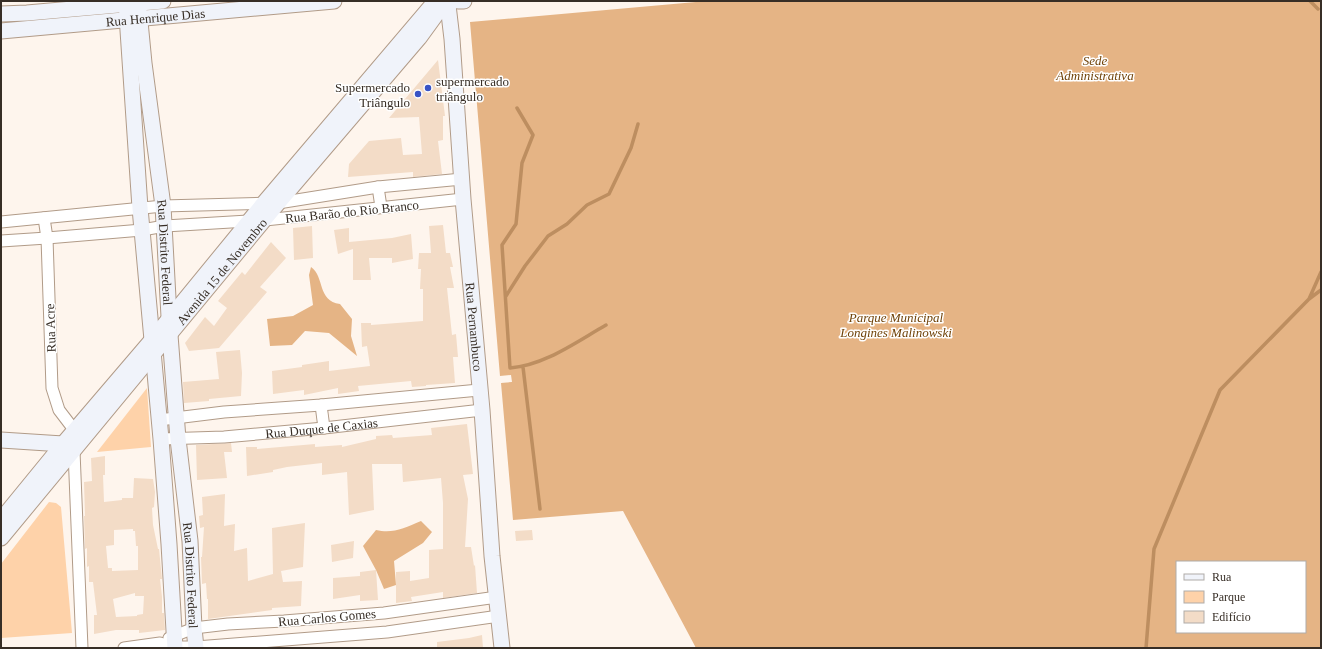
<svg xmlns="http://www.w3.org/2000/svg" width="1322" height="649" viewBox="0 0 1322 649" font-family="Georgia,serif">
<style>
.green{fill:#fed2a9}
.forest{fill:#e5b485;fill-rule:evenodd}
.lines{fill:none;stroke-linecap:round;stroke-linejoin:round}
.stream{stroke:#bd8e60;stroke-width:3.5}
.building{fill:#f3dcc7;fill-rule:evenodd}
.street-casing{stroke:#b19b88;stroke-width:13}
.secondary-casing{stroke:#b19b88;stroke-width:17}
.street{stroke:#fff;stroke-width:11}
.secondary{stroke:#f0f3fa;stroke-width:15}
.poi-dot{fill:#3953c5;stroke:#fff;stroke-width:1.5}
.labels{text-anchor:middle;stroke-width:3;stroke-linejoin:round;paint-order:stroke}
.street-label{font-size:13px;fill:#372e26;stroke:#fff}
.park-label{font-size:13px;font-style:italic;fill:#704309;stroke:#fff}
.poi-label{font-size:13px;fill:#372e26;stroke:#fff;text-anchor:start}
</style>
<rect width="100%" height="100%" fill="#fef5ed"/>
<path class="green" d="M147 388 151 447 97 452Z
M49 502 56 503 61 507 72 633 1 638V564Z"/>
<path class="forest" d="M707 1H1321V648H696L623 511 513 520 501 383 512 382 511 375 500 376 470 22ZM1177 562H1305V632H1177Z
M311 267C325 277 317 301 340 304L352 319 351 336 357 356 329 333 305 331 292 345 270 346 267 319 293 316 313 305 309 275Z
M421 521 432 532 423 543 394 561 396 585 384 589 376 570 363 546 376 530C393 534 404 528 421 521Z"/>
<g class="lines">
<path class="stream" d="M1310 1 1318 9
M517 108 533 135 522 163 516 224 502 245 510 368C545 365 576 342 606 325
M506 296 525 266 548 236 567 224 587 205 609 194 631 148 638 124
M1309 299 1321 290
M523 367 540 509
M1146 648 1154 549 1220 390 1309 299 1321 272"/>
</g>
<path class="building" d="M438 60 445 116H443V140L438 141 442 174 413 177V172L348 177 349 164 369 141 401 138 403 155 422 154 419 117 389 118Z
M443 225 446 253H450L453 267H450L454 288H447L452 335 456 334 458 357H453L455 383 426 385V386L412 387 411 381 358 386 359 391 338 394V388L304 395V390L273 394 272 371 302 367V365L329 361V371L370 366 367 346 362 347 361 323H371V325L423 321V289H420L421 269H418L419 253H431L429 226Z
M312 226 313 258 294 260 293 228Z
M349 228V242L392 238 411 234 413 259 392 263V258H369L371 280H353V249L338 254 334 230Z
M271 242 286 258 260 287 267 292 219 348 189 351 185 343 205 317 214 326 227 308 218 301 242 272 245 275Z
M240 350 242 373 241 396 209 399V401L184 403 183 382 219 379 216 352Z
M467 424 473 474 463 475 468 499 465 547H471L474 566 475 565 477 593 443 598V592L411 597 412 601 396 603V572L410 571V581L429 578V550L443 549V503L441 478 403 482 402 464H372L374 510 349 515 347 472 322 475V463L287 467 273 470V472L247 476 246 447H257V449L315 444V447L342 445V447L376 439V436L392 435 393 438 432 435 431 428Z
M231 443 232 452H224L227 478 197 480 196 445Z
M105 456V475H103L104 502 122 500V498H133L134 478 153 479 155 492 154 507 152 508 153 525 158 549H159L162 579H160L162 597V613H164L165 630 139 633V630H116L94 634V615H97L93 582H89V566L87 567V548L85 549 84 516H85L84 482 92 481 91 458ZM133 529V531H135L136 546H138V570L112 571V568H108L106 546 114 545V530ZM135 593V596H144L143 614 137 615V616L116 617 113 599Z
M225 494 224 526 235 524 234 551 247 548 248 581 273 574 272 528 305 523 303 567 281 571 283 582 302 581 301 606 272 608V610L208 619V599H207L206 583 202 584 201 557H202L204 527 200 528 199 516 203 515 202 497Z
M532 530 533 540 516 541 515 531Z
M354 541 353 558 332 562 331 545Z
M376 570 378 600 360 601V595L333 599V578L360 576V572Z
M482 635 483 648H437V642L469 638Z"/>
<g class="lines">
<defs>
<g id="street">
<path d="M378 187 381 207"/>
<path d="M44 218 47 238 52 388 59 410 75 431"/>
<path d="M1 222 163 206 278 203 378 187 462 179"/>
<path d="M1 241 47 238 142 230 165 226 265 220 463 199"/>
<path d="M321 405 324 428"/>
<path d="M159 420 224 412 321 405 479 390"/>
<path id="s1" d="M161 439 224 437 324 428 482 410"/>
<path d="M74 451 82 648"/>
<path d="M169 638 194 628 228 624 284 621 384 613 497 597"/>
<path d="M124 648 160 643 174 647H196L387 632 499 616"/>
</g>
<g id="secondary">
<path d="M126 1 140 208 161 439 169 544 175 648"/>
<path id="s2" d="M138 1 144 63 163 206 170 335 178 439 190 541 194 628 196 648"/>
<path d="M458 1H464"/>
<path id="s3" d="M448 5 452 39 463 199 482 410 492 556 502 648"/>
<path d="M1 14 27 13 163 1"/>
<path id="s4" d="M1 31 334 1"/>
<path d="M1 440 63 444 69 448"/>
<path d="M1 520 63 444 151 341 264 203 433 4"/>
<path id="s5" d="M1 538 278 203 419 38 443 5"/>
</g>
</defs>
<use href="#street" class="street-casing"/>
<use href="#secondary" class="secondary-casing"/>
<use href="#street" class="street"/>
<use href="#secondary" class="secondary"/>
</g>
<g class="poi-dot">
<circle cx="428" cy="88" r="4"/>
<circle cx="418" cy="94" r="4"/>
</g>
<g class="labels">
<g class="street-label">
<text dy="5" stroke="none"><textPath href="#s4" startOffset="155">Rua Henrique Dias</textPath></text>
<text transform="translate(352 211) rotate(-6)" y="5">Rua Barão do Rio Branco</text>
<text dy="5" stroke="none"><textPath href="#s2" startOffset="253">Rua Distrito Federal</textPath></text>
<text dy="5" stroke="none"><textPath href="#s5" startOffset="346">Avenida 15 de Novembro</textPath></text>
<text dy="5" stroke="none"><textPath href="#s3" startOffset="323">Rua Pernambuco</textPath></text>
<text transform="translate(50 328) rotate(-92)" y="5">Rua Acre</text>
<text dy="5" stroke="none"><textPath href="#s1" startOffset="161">Rua Duque de Caxias</textPath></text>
<text dy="5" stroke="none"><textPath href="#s2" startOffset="577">Rua Distrito Federal</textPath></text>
<text transform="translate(327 617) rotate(-5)" y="5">Rua Carlos Gomes</text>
</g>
<g class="park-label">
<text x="1095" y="65">Sede<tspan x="1095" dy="15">Administrativa</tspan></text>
<text x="896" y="322">Parque Municipal<tspan x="896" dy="15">Longines Malinowski</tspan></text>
</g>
<g class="poi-label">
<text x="436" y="86">supermercado<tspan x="436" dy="15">triângulo</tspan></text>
<text x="410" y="92" text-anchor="end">Supermercado<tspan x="410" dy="15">Triângulo</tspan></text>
</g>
</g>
<rect width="1322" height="649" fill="none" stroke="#372e26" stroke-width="4"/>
<rect x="1176" y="561" width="130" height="72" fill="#ffffff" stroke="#afaba8"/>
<rect x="1184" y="574" width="20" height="6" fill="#f0f3fa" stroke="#afaba8"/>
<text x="1212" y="581" font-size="12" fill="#372e26">Rua</text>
<rect x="1184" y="591" width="20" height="12" fill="#fed2a9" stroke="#afaba8"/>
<text x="1212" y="601" font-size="12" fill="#372e26">Parque</text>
<rect x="1184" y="611" width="20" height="12" fill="#f3dcc7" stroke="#afaba8"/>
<text x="1212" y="621" font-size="12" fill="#372e26">Edifício</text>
</svg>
